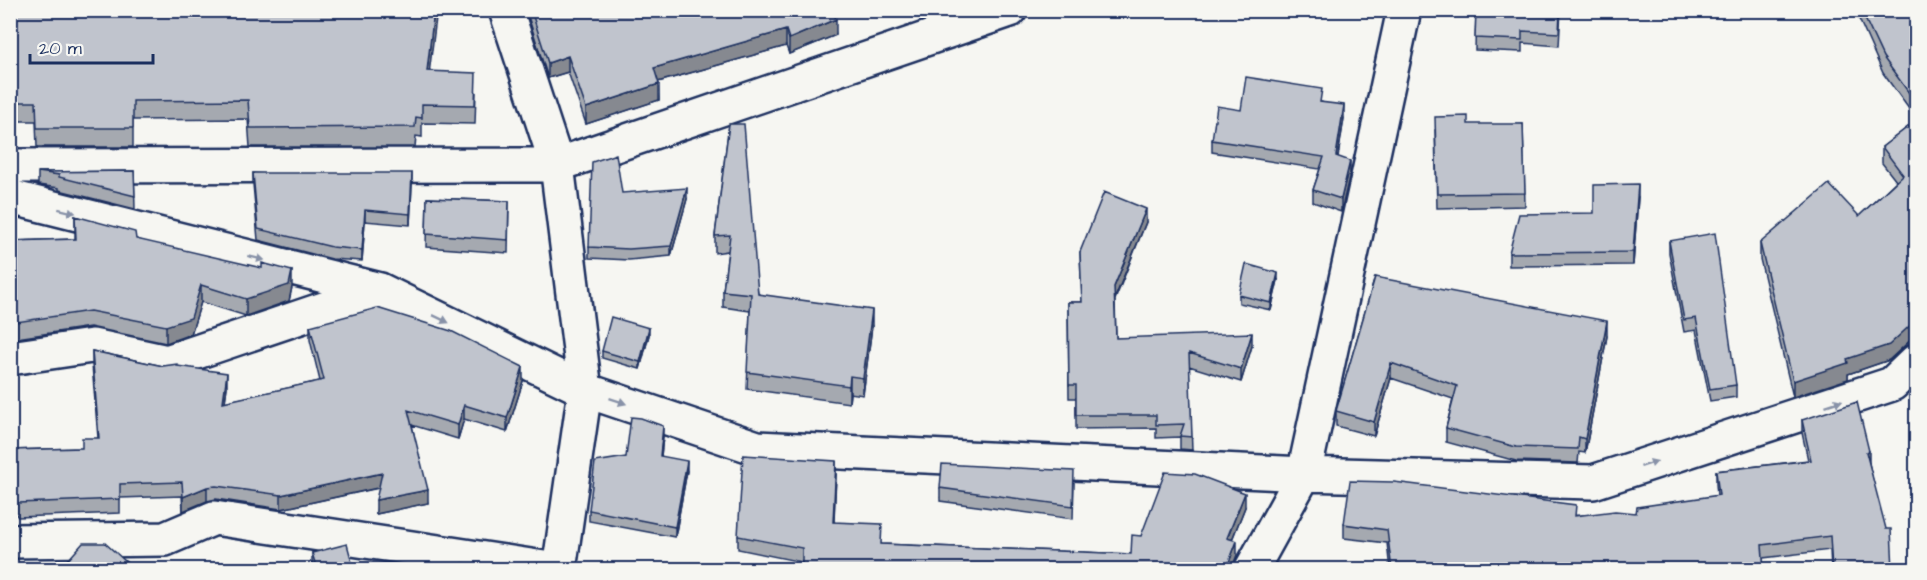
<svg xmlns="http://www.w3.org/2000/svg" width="1927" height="580" viewBox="0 0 1927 580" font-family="'Architects Daughter',sans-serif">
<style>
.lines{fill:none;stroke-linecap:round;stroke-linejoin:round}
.minor-casing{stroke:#1b2f5e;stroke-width:38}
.minor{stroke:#f6f6f2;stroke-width:33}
.wall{fill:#a5a9b0;stroke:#1b2f5e;stroke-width:1.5}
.shaded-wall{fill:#868990;stroke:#1b2f5e;stroke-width:1.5}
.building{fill:#c0c4cd;stroke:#1b2f5e;stroke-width:1.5}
.oneway{fill:#8892a8}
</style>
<rect width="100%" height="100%" fill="#f6f6f2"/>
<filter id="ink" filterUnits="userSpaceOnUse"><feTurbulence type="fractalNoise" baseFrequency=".0167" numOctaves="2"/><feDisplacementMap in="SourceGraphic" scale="12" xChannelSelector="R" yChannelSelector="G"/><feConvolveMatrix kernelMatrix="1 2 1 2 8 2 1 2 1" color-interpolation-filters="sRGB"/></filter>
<g filter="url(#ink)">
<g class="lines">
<defs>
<path id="minor" d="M506 10 557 165 585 390 559 570
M10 166 557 165 1010 10
M10 197 380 290 585 390 757 448 1304 474 1593 482 1892 384 1916 361
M10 358 92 346 167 362 380 290
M10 541 165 539 214 518 557 570
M1251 570 1304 474 1404 10"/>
</defs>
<use href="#minor" class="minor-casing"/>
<use href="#minor" class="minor"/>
</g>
<path class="wall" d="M10 10 429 71 476 92 475 124 422 123V137L416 136 415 147H250L248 119 133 120V147H37L36 121H10Z
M526 10H832L836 35 789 54 786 46 658 82 659 100 586 124 568 72 548 78Z
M1476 10H1561L1559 46 1522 43V52L1475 50Z
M1855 10H1917V120L1883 73Z
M1322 102 1344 118 1338 157 1350 173 1341 212 1313 202V190L1320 169 1212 152V140L1241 110Z
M1917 120V334L1889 360 1848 374V379L1793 397 1760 259V243L1859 216 1896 181 1882 163V147Z
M729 124 758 294 872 326 863 395 850 393 849 403 747 389 750 311 723 307V291L728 251 715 253V236Z
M1523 124 1525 206 1437 208 1435 130Z
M134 171 135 209 59 190V188L38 185V172Z
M253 173 412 184 410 225 365 221 362 261 332 259 258 240 253 184Z
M1638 197 1633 265 1509 266V253L1594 213Z
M427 198 509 201 508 253 426 247Z
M687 199 671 256 629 260 589 258V247Z
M75 216 136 239 292 287 289 301 246 316 201 302 191 334 166 343 90 327 10 339V241L75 239Z
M1146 222 1115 300 1116 338 1252 346 1241 382 1189 366 1192 450 1180 449V437L1156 438V428L1076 429V398H1069L1068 302H1082L1080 252Z
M1669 241 1736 385V397L1710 401 1696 330 1684 332 1669 253Z
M1375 277 1607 336 1585 453 1579 452 1578 463 1516 461 1446 442V428L1453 399 1391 378 1374 436 1336 426V411Z
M1278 280 1271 310 1239 303V295Z
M310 326 523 381 507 432 464 419 458 439 412 425 428 503 376 514 379 488 281 509 216 499 207 501 183 511 182 496 120 498V513L18 517 10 506V450L82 448 98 438 92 365V351L163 366H178L227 387 225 402 320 381 310 340Z
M649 335 640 369 602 358V351Z
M1802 420 1869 463 1893 570H1831L1830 550 1763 558 1764 570H1390L1387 543 1344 538V524L1636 513 1717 496 1716 484V471L1808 460 1802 433Z
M663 436 661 456 687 471 675 537 589 521V510L626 457Z
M836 475 834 522 882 544 1131 554 1141 536 1245 507 1232 540 1237 555 1231 570H802V562L738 549V536Z
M1074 483 1073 519 940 501V488Z
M312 553 354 570 312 567Z
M68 560 135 570H68Z"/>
<path class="shaded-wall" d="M434 10H437L427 90V71Z
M836 19V35L789 54V39Z
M786 30V46L654 83V68Z
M568 56V72L548 78V63Z
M659 84V100L586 124V108Z
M1344 105V118L1336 168V156Z
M1350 161V173L1341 212V199Z
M412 173V184L410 225V214Z
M1638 184V197L1633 265V252Z
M687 188V199L671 256V246Z
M1146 209V222L1114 300V287Z
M365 210V221L362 261V250Z
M292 271V287L289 301 246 316V299Z
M1278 273V280L1271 310V303Z
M201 285V302L191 334 166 343V326Z
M872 310V326L863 395V378Z
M1917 319V334L1889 360 1848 374V379L1793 397V381L1847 359Z
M1607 321V336L1585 453V439Z
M649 328V335L640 369V362Z
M1252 333V346L1241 382V369Z
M1391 363V378L1374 436V422Z
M523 367V381L507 432V418Z
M227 373V387L223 416V402Z
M850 376V393L849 403V386Z
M464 405V419L458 439V425Z
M663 426V436L660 466V456Z
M1869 451V464L1866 452Z
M687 461V471L675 537V527Z
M836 461V475L833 536V522Z
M382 473V487L281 509V495Z
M207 487V501L183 511V497Z
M428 490V503L376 514V500Z
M1245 493V507L1227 552V538Z
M1237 541V555L1231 570H1226Z"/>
<path class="building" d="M10 10H434L427 71 476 73 475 105 422 104V118L416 117 415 127 250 128 248 100 133 101V128H37L36 102H10Z
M531 10H832L836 19 789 39 786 30 654 68 659 84 586 108 568 56 548 63Z
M1476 10H1560L1559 33 1522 31V40L1475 38Z
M1861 10H1917V104L1883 57Z
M1246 77 1322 89 1320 102 1344 105 1336 156 1350 161 1341 199 1313 190 1324 157 1212 140 1217 106 1241 110Z
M1468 116V124H1523L1525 193 1437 194 1435 117Z
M1917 120V319L1889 345 1847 359 1848 363 1793 381 1760 243 1829 184 1859 216 1903 175 1882 147Z
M729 124H744L758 294 872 310 863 378 850 376 849 386 747 372 751 294 723 291 730 235 715 236Z
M616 154 622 193 687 188 671 246 629 249 589 247 592 162Z
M134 171 135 196 59 177V175L38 172Z
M253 173H412L410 214 365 210 362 250 332 247 258 229Z
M1638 184 1633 252 1509 253 1519 214 1594 213V185Z
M1104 192 1146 209 1114 287 1116 338 1252 333 1241 369 1189 353 1192 437 1180 436 1184 424 1156 425V415H1076V385H1069L1068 302H1082L1080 252Z
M427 198 509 201 508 240 426 234Z
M75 216 135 232 136 239 262 268V263L292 271 289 285 246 299 201 285 191 318 166 326 90 311 10 323V241L76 239Z
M1715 233 1736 385 1710 389 1696 318 1684 320 1669 241Z
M1246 264 1278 273 1271 303 1239 295Z
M1375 277 1607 321 1585 439 1579 437 1578 449 1516 447 1446 428 1457 386 1391 363 1374 422 1336 411Z
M377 308 451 331 523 367 507 418 464 405 458 425 408 410 428 490 376 500 382 473 281 495 216 486 207 487 183 497 182 482 120 484V499L18 503 10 492V450L82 448V438H99L92 351 163 366 178 364 177 366 227 373 223 402 324 380 310 326Z
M611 317 649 328 640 362 602 351Z
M1857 402 1869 451 1866 452 1886 529H1891L1893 570H1832L1830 536 1762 545 1764 570H1392L1387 530 1344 524 1350 481 1394 482 1576 505 1575 516 1615 511 1636 513 1637 507 1719 495 1716 471 1811 460 1802 420Z
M631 417 641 418 663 426 660 456 687 461 675 527 589 510 595 462 626 457Z
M743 455 836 461 833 522 882 524 881 544 1131 554 1132 535 1141 536 1165 472 1195 474 1245 493 1227 538 1237 541 1226 570H802V548L738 536Z
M942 464 1074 471 1073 506 940 488Z
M83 543H105L135 570H79L68 560Z
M347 544 354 570H301L316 566 312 553Z
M462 563 497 568V570H462Z
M433 568 448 570H432Z"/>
<defs><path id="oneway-solid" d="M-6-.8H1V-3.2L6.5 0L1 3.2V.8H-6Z" transform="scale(1.5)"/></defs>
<g class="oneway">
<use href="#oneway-solid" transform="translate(67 211) rotate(14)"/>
<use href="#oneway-solid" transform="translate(256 258) rotate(14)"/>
<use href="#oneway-solid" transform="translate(441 319) rotate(26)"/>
<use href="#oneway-solid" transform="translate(618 401) rotate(19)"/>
<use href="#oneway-solid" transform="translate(1834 403) rotate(-18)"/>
<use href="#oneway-solid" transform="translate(1649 464) rotate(-18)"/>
</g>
</g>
<rect width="1927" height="580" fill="none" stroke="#f6f6f2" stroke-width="36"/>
<rect x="18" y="18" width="1891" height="544" fill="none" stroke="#1b2f5e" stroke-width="2" filter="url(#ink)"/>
<path d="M30 54v9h123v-9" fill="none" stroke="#1b2f5e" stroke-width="3"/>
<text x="39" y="54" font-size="18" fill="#1b2f5e" stroke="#f6f6f2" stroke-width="4.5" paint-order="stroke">20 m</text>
</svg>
